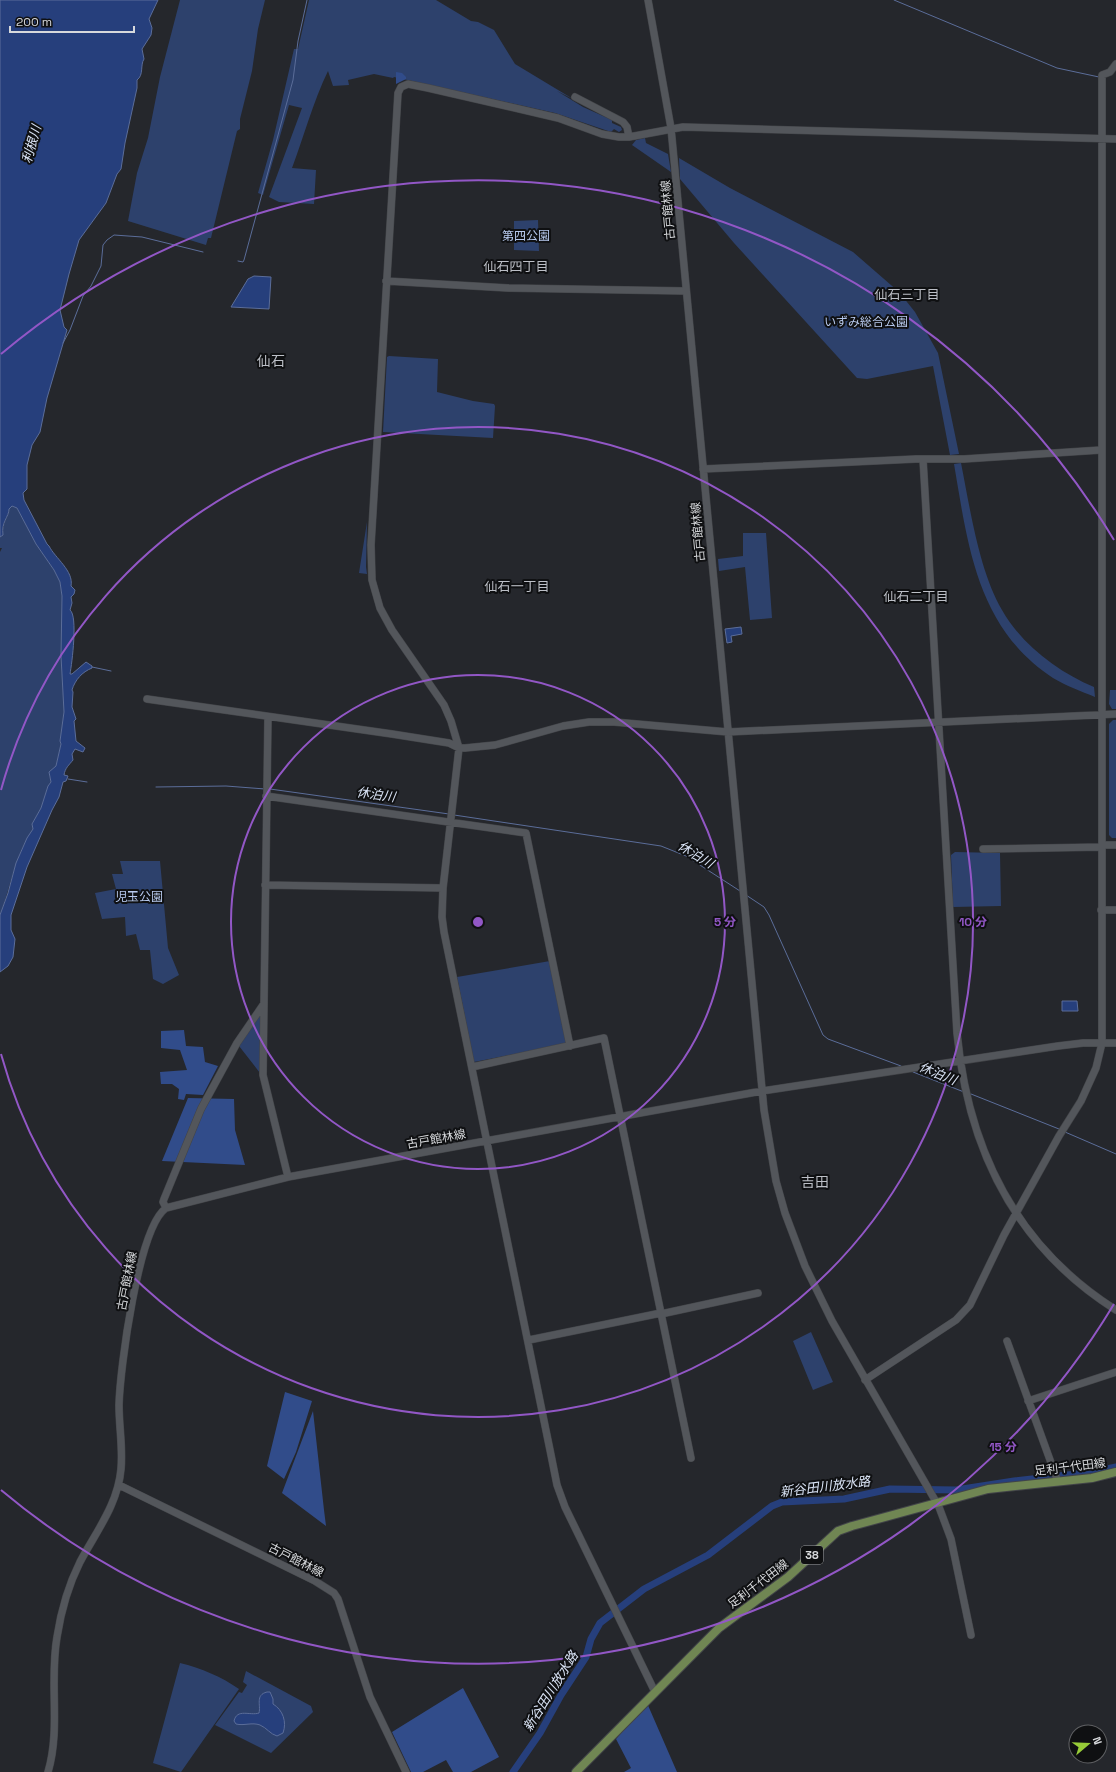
<svg xmlns="http://www.w3.org/2000/svg" width="1116" height="1772" viewBox="0 0 1116 1772" font-family="'Space Grotesk','Noto Sans JP',sans-serif">
<style>
.green{fill:#2d416c}
.forest{fill:#314c8a}
.water{fill:#263f7c;stroke:#5b6d99}
.lines{fill:none;stroke-linecap:round;stroke-linejoin:round}
.stream{stroke:#5b6d99;stroke-width:1}
.river{stroke:#263f7c;stroke-width:7}
.secondary-casing{stroke:#424448;stroke-width:8}
.primary-casing{stroke:#424448;stroke-width:10}
.secondary{stroke:#53565b;stroke-width:7}
.primary{stroke:#708653;stroke-width:8}
.ring{fill:none;stroke:#9257c6;stroke-width:2}
.labels{text-anchor:middle;stroke-width:4;stroke-linejoin:round;paint-order:stroke}
.shield{fill:#0f1012;stroke:#9b9d9f;stroke-width:1}
.shield-label{font-size:11px;font-weight:bold;fill:#d7d9dc}
.street-label{font-size:12px;fill:#d7d9dc;stroke:#0f1012}
.park-label{font-size:12px;fill:#b8caee;stroke:#0f1012}
.water-label{font-size:13px;font-style:italic;fill:#dae4f6;stroke:#0f1012}
.neighbourhood-label{font-size:13px;fill:#bcbfc6;stroke:#0f1012}
.quarter-label{font-size:14px;fill:#bcbfc6;stroke:#0f1012}
.centre{fill:#9257c6;stroke:#0f1012;stroke-width:2}
.ring-label{font-size:12px;text-anchor:middle;font-weight:bold;fill:#9257c6;stroke:#0f1012;stroke-width:4;stroke-linejoin:round;paint-order:stroke}
</style>
<rect width="100%" height="100%" fill="#25272c"/>
<path class="green" d="M180 0H265L258 29 252 71 240 119V129L237 131 211 238H208L206 245 128 221 137 173 148 138 160 77Z
M309 0H436L471 21 478 22 494 30 515 64 573 99 557 91 583 107 612 120V123L621 127 622 130 619 132 614 129 611 132 555 113 394 77 393 78 374 74 348 80 349 85 333 86 328 71C313 102 304 136 292 168L316 170 314 204 279 202 269 197 302 108 289 105 263 195 258 193 273 140 294 49H298Z
M645 138 646 143 668 154 671 172 632 145 636 140Z
M679 158 730 188 853 252 899 292 915 312 938 353 959 454 950 455 933 366 867 379 857 378 734 243 680 179Z
M538 220 539 251 514 250V221Z
M389 356 438 359 437 392 473 401 494 404 495 406 493 438 383 432 387 357Z
M961 463C970 508 979 571 1002 610 1022 645 1058 672 1094 687L1095 697C1081 691 1066 686 1053 678 977 628 968 546 954 464Z
M12 506 17 508 36 544 54 570 60 582 62 596 61 656 64 712 60 741 61 744 56 766 49 773 51 782 48 786 41 808 32 824 33 829C15 855 11 886 0 915V552L2 548H0V537L3 535C2 522 9 517 9 509Z
M367 522 366 567 367 574 359 573Z
M743 533H766L772 618 750 620 745 567 719 571 718 559 743 556Z
M1110 690H1116V709H1112L1109 704Z
M1113 720H1116V838H1112L1109 835V724Z
M955 852 1000 853 1001 906 953 907 951 855Z
M120 861H160L168 948 179 975 163 984 153 979 150 950H140L136 934 126 936 125 917 102 919 95 893 116 889 112 874H123Z
M550 961 567 1044 474 1062 457 977Z
M263 1010 260 1073 239 1046Z
M811 1332 833 1382 813 1390 793 1341Z
M180 1663C201 1668 222 1677 239 1689L181 1772 153 1763Z
M246 1671 311 1706 313 1712 271 1753 215 1725 239 1692 242 1693 247 1685 243 1682Z"/>
<path class="forest" d="M396 72 402 73 406 77V79L396 84Z
M184 1030 186 1046 203 1047 205 1062 218 1066 203 1095 186 1094 184 1100 178 1099 179 1089 172 1084H161L160 1072 187 1070 180 1050 161 1048V1031Z
M188 1098 234 1099 235 1130 245 1165 162 1161Z
M285 1392 312 1401 296 1452 284 1479 267 1466Z
M313 1411 324 1510 326 1526 282 1493Z
M463 1688 499 1757 471 1772H453L446 1760 423 1772H411L392 1732Z
M647 1703 677 1772H624L631 1768 616 1739Z"/>
<path class="water" d="M0 0H158L149 19 152 28 151 35 142 49 144 59C140 65 144 75 137 80V88L125 143 121 169 117 174 106 203 79 240 69 274 60 310 64 327 67 330 47 398 40 432 32 445 27 465V489L23 493 24 500 47 544 49 546C55 558 74 571 71 586L75 590 74 594 71 597 72 603 70 610C78 616 72 663 70 674H72L86 662 92 666V668C82 672 75 680 72 690L73 692 72 707 76 719 74 721 76 741 85 748 83 752 75 749 72 754 73 760C69 765 65 768 64 775L68 776 66 781 63 782 59 797 52 810 27 867 11 915V930L15 939 13 957 8 966 0 972V915L8 893 16 863 27 838 33 829 32 824 41 808 48 786 51 782 49 772 56 766 61 744 60 741 64 712 61 656 62 596 60 582 54 570 36 544 17 508 12 506 9 509C9 517 1 522 3 535L0 537Z
M254 276 271 277 269 309 231 307 248 279Z
M741 627 742 634 731 636 732 642 727 643 725 629Z
M1077 1001 1078 1011H1062V1001Z
M267 1692H270L273 1699V1704C283 1710 287 1722 283 1733L277 1736C270 1734 267 1728 260 1725 252 1722 244 1726 236 1724L234 1721C237 1708 250 1716 259 1713 261 1705 255 1695 267 1692Z"/>
<g class="lines">
<path class="stream" d="M894 0 1057 68 1099 77
M238 261 243 262 244 260 293 80 298 41 307 0
M63 343 70 330 83 296 91 286 101 266 103 245 107 240 114 235 142 237 203 252
M92 667 111 671
M68 779 87 782
M156 787 226 786 265 789
M270 789 449 814
M454 815 661 846 686 856 740 891
M746 895 764 907 769 915 823 1035 828 1039 901 1066
M913 1072 964 1092
M971 1094 1059 1129
M1065 1132 1116 1154"/>
<path class="river" d="M513 1772 540 1733 561 1695 586 1657 591 1639 600 1623 644 1589 708 1555 772 1506 782 1502 844 1499 890 1489 956 1490 1014 1481 1094 1472 1116 1467"/>
<defs>
<path id="secondary" d="M648 0 671 128 764 1110 776 1181 785 1213 805 1266 832 1321 939 1507 951 1539 971 1635
M575 97 623 122 627 127 629 137
M386 281 508 288 686 291
M923 459 957 1033C968 1149 1015 1246 1116 1310
M703 469 916 459H964L1101 450
M147 699 392 734 449 743 459 748H465L495 745 563 726 589 722H614L728 732 1116 714
M268 717 263 1075 288 1177
M266 796 526 833 570 1046
M1102 845H1116
M983 849 1102 847
M265 885 443 888
M1101 910H1116
M472 1067 604 1038 691 1458
M166 1208 163 1202 164 1199 201 1109 237 1043 263 1005
M661 1314 758 1293
M529 1340 661 1313
M1007 1341 1058 1482
M865 1380 956 1320 970 1305 1004 1235 1059 1136 1081 1101 1096 1068 1102 1043V75L1110 72 1116 64
M1028 1401 1116 1372
M119 1485 315 1581 334 1593 338 1599 370 1697 406 1772
M655 1692 565 1507 557 1485 550 1450 444 932 442 917 443 888 459 748 451 721 444 705 392 630 380 608 372 580 371 545 398 93 401 87 408 84 428 88 558 118 602 134 619 137H629L683 127 1116 139
M48 1772C61 1728 49 1682 57 1637 61 1611 68 1586 80 1562 96 1532 118 1504 121 1469 123 1447 119 1427 119 1405 120 1369 138 1228 166 1208L288 1177 480 1142 762 1091 1058 1046 1083 1043H1116"/>
<path id="primary" d="M576 1772 719 1628 788 1577 838 1531 852 1526 988 1489 1092 1478 1116 1472"/>
</defs>
<use href="#secondary" class="secondary-casing"/>
<use href="#primary" class="primary-casing"/>
<use href="#secondary" class="secondary"/>
<use href="#primary" class="primary"/>
</g>
<g class="ring">
<circle cx="478" cy="922" r="247"/>
<path d="M1 790A495 495 0 1 1 1 1054"/>
<path d="M1114 1304A742 742 0 0 1 1 1490M1 354A742 742 0 0 1 1114 540"/>
</g>
<g class="labels">
<rect class="shield" x="801" y="1546" width="22" height="18" rx="3"/>
<g class="shield-label">
<text x="812" y="1559">38</text>
</g>
<g class="street-label">
<text transform="translate(668 210) rotate(-95)" y="4">古戸館林線</text>
<text transform="translate(698 532) rotate(-95)" y="4">古戸館林線</text>
<text transform="translate(436 1139) rotate(-10)" y="4">古戸館林線</text>
<text transform="translate(127 1281) rotate(-79)" y="4">古戸館林線</text>
<text transform="translate(1070 1467) rotate(-7)" y="4">足利千代田線</text>
<text transform="translate(296 1560) rotate(27)" y="4">古戸館林線</text>
<text transform="translate(758 1584) rotate(-37)" y="4">足利千代田線</text>
</g>
<g class="park-label">
<text x="526" y="240">第四公園</text>
<text x="866" y="326">いずみ総合公園</text>
<text x="139" y="901">児玉公園</text>
</g>
<g class="water-label">
<text transform="translate(31 144) rotate(-74)" y="5">利根川</text>
<text transform="translate(376 794) rotate(8)" y="5">休泊川</text>
<text transform="translate(696 854) rotate(31)" y="5">休泊川</text>
<text transform="translate(938 1073) rotate(22)" y="5">休泊川</text>
<text transform="translate(825 1486) rotate(-7)" y="5">新谷田川放水路</text>
<text transform="translate(550 1691) rotate(-58)" y="5">新谷田川放水路</text>
</g>
<g class="neighbourhood-label">
<text x="516" y="271">仙石四丁目</text>
<text x="907" y="299">仙石三丁目</text>
<text x="517" y="591">仙石一丁目</text>
<text x="916" y="601">仙石二丁目</text>
</g>
<g class="quarter-label">
<text x="271" y="366">仙石</text>
<text x="815" y="1187">吉田</text>
</g>
</g>
<circle cx="478" cy="922" r="6" class="centre"/>
<g class="ring-label">
<text x="725" y="926">5 分</text>
<text x="973" y="926">10 分</text>
<text x="1003" y="1451">15 分</text>
</g>
<g transform="translate(1088 1744) rotate(71)"><circle r="19" fill="#0f1012" stroke="#5f6063"/>
<path d="M0-3L7 15L0 10L-7 15Z" fill="#97cc38"/>
<text y="-6" font-size="11" font-weight="bold" text-anchor="middle" fill="#d7d9dc">N</text>
</g>
<path d="M10 26v6h124v-6" fill="none" stroke="#d7d9dc" stroke-width="2"/>
<text x="16" y="26" font-size="12" fill="#d7d9dc" stroke="#0f1012" stroke-width="3" paint-order="stroke">200 m</text>
</svg>
